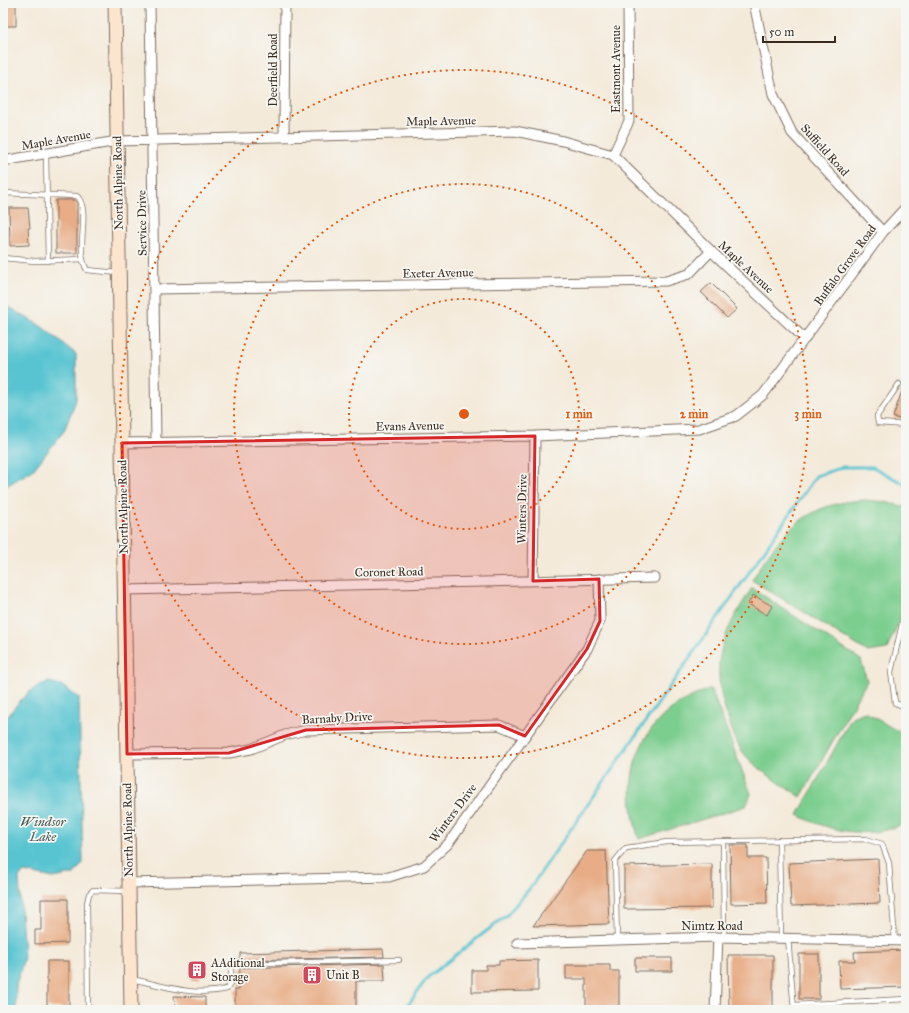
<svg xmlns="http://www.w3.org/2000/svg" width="909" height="1013" viewBox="0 0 909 1013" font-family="'IM FELL Great Primer',serif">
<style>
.green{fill:#7cce8f;stroke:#5c7c56}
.water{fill:#58c4d1;stroke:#4a7778}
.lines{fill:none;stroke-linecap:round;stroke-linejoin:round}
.stream{stroke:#58c4d1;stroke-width:3}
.building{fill:#e8ad87}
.lane-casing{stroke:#7c6d60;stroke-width:6}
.street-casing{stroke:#7c6d60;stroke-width:11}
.secondary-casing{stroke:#7c6d60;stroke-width:15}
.lane{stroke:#fff;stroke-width:4.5}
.street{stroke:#fff;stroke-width:9}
.secondary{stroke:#fce5cf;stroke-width:13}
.marked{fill:#d62828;fill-opacity:0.2;stroke:#d62828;stroke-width:3;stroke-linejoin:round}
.ring{fill:none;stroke:#e8590c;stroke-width:2;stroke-dasharray:2 4}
.labels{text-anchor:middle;stroke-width:3.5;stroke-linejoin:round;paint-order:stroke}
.street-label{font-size:12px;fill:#3b2a1e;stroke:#f6f6f2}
.poi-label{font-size:12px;fill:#3b2a1e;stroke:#f6f6f2;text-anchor:start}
.water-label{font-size:13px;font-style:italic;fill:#445854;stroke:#f6f6f2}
.centre{fill:#e8590c;stroke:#f6f6f2;stroke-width:2}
.ring-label{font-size:12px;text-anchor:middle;font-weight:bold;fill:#e8590c;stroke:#f6f6f2;stroke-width:3.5;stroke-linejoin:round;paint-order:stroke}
</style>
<rect width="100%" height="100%" fill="#f6f6f2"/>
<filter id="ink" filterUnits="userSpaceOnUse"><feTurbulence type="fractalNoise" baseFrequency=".025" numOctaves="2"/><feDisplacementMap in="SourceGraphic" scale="8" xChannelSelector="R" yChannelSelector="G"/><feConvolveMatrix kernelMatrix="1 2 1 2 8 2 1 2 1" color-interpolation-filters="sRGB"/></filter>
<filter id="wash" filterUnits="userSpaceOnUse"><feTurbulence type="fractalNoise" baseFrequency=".012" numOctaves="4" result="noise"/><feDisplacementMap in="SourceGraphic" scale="16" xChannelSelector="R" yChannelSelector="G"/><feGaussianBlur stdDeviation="0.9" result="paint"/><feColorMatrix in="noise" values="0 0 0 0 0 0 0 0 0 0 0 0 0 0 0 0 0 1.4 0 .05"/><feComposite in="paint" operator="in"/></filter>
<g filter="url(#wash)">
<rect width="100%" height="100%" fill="#f4eada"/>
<path class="green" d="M865 500 885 502 906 507V605L887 649 868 652 752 580C780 533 807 502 865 500Z
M752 588 861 660 867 681 801 797C782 784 760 772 745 755 736 745 732 729 727 716 709 661 722 635 752 588Z
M711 689 751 794 746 806 639 839C617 771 642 711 711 689Z
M865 712 906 736V823C871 840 831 832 798 815L852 717Z"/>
<path class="water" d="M3 304 41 326 76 354V400L64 431 33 470 3 488Z
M49 682 61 685 79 698 83 863 74 874 53 878 24 872 19 878 24 957 16 986V1010H3V722C16 705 28 688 49 682Z"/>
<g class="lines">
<path class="stream" d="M404 1010 428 977 507 915 530 888 816 476 843 467H873L906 485"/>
</g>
<g id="blocks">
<path class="building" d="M3 3H16V26H3Z
M56 200H75L77 203V253H56Z
M9 208H28L30 228H28L29 245 10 246Z
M711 283 737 309 727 318 701 292Z
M905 382 906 383V421L893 417Z
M753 595 772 606 767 615 748 604Z
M730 845H748V858H766L767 903 731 904Z
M587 851H606L609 924 533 926Z
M878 859 880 903 791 906 789 863Z
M712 864V908L624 909V866Z
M41 899H68V943L35 944V930H41Z
M383 949 384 957 240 960V953Z
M904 950V959H906V987L840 989 839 961H855L854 952Z
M799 954H819V999H799Z
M728 955H773V1010H729Z
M635 958H672V971H635Z
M538 960V991L472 992V970H486V965H499V961Z
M47 961H69V1008H47Z
M384 964 385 981H356V1007L311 1009V1010H235V990H239L240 968Z
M191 965H200V980H191Z
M566 965H610V971H619V1010H586V979H566Z
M174 996 205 997V1008L175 1010Z"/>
</g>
</g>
<g filter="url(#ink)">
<use href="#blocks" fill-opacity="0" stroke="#7c6d60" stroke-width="1"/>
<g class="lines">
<defs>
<path id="lane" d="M46 154 48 261
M3 193 77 196C92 211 74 250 87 270L118 273
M3 258 35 261 83 259
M899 384 877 416 878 423 906 425
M906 625 902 624 891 672 895 703 906 707
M779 840 781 938
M723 841 724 937
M788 938 794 1010
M617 940 615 861 626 848 667 842 866 839 882 844 889 863 895 941
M132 979C164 986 194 997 227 989L231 982V964L399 960
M794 1005 906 999
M88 1010 87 903 89 894 93 890 127 891"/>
<path id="street" d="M150 3 156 442
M754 3 773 94 792 133 883 232
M284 136 285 3
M613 155 629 121 628 3
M3 161 117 141 515 131 563 141 613 155 711 251 805 339
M155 289 666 281 689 274 711 251
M122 443 535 436 699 429 736 416 763 395 883 232 906 207
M533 581 535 436
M124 590 655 578
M127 754 229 753 251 749 285 735 306 730 499 725 525 736
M129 883 389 877 424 866 448 844 587 649 600 621 599 579
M517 943 718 937 906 941
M715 1010 718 937"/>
<path id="secondary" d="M115 3 131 1010"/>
</defs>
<use href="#lane" class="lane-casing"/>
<use href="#street" class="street-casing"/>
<use href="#secondary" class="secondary-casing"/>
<use href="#lane" class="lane"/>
<use href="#street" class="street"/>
<use href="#secondary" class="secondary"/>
</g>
</g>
<path class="marked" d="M535 436 533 581 599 579 600 621 587 649 525 736 499 725 306 730 229 753 127 754 122 443Z"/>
<g class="ring">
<circle cx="464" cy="414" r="115"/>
<circle cx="464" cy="414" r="230"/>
<circle cx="464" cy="414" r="344"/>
</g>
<defs>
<symbol id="building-square" viewBox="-11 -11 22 22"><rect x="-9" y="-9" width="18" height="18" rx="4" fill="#d1495b" stroke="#f6f6f2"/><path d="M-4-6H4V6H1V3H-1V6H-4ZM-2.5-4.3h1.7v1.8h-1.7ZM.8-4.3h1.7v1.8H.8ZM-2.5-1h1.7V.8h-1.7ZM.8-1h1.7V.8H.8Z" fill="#fff"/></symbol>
</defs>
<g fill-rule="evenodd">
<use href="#building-square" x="186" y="959" width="22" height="22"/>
<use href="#building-square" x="301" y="964" width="22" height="22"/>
</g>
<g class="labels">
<g class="street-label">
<text transform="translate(616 69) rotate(-90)" y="4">Eastmont Avenue</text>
<text transform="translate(273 70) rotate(-90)" y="4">Deerfield Road</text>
<text transform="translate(441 121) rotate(-1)" y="4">Maple Avenue</text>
<text transform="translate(56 140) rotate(-10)" y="4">Maple Avenue</text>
<text transform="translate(825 150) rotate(48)" y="4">Suffield Road</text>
<text transform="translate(118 183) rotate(-91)" y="4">North Alpine Road</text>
<text transform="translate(142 223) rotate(-91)" y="4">Service Drive</text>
<text transform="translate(845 265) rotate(-54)" y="4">Buffalo Grove Road</text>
<text transform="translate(746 267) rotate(43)" y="4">Maple Avenue</text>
<text transform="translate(438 273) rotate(-1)" y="4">Exeter Avenue</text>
<text transform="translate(410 426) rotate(-1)" y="4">Evans Avenue</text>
<text transform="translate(123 507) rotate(-91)" y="4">North Alpine Road</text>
<text transform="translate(522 509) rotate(-89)" y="4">Winters Drive</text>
<text transform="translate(389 572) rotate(-1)" y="4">Coronet Road</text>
<text transform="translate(337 718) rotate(-3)" y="4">Barnaby Drive</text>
<text transform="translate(453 813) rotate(-53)" y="4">Winters Drive</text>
<text transform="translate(128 830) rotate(-91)" y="4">North Alpine Road</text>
<text x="712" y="930">Nimtz Road</text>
</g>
<g class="poi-label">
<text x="211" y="967">AAditional<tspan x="211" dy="14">Storage</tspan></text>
<text x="326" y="979">Unit B</text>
</g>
<g class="water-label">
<text x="43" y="826">Windsor<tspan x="43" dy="15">Lake</tspan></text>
</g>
</g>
<circle cx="464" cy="414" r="6" class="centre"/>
<g class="ring-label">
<text x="579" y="418">1 min</text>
<text x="694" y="418">2 min</text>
<text x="808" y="418">3 min</text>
</g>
<rect width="909" height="1013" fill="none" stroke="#f6f6f2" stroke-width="16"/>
<path d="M763 36v6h72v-6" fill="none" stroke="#3b2a1e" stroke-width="2"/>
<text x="769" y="36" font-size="12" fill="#3b2a1e" stroke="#f6f6f2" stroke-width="3" paint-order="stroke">50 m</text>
</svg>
